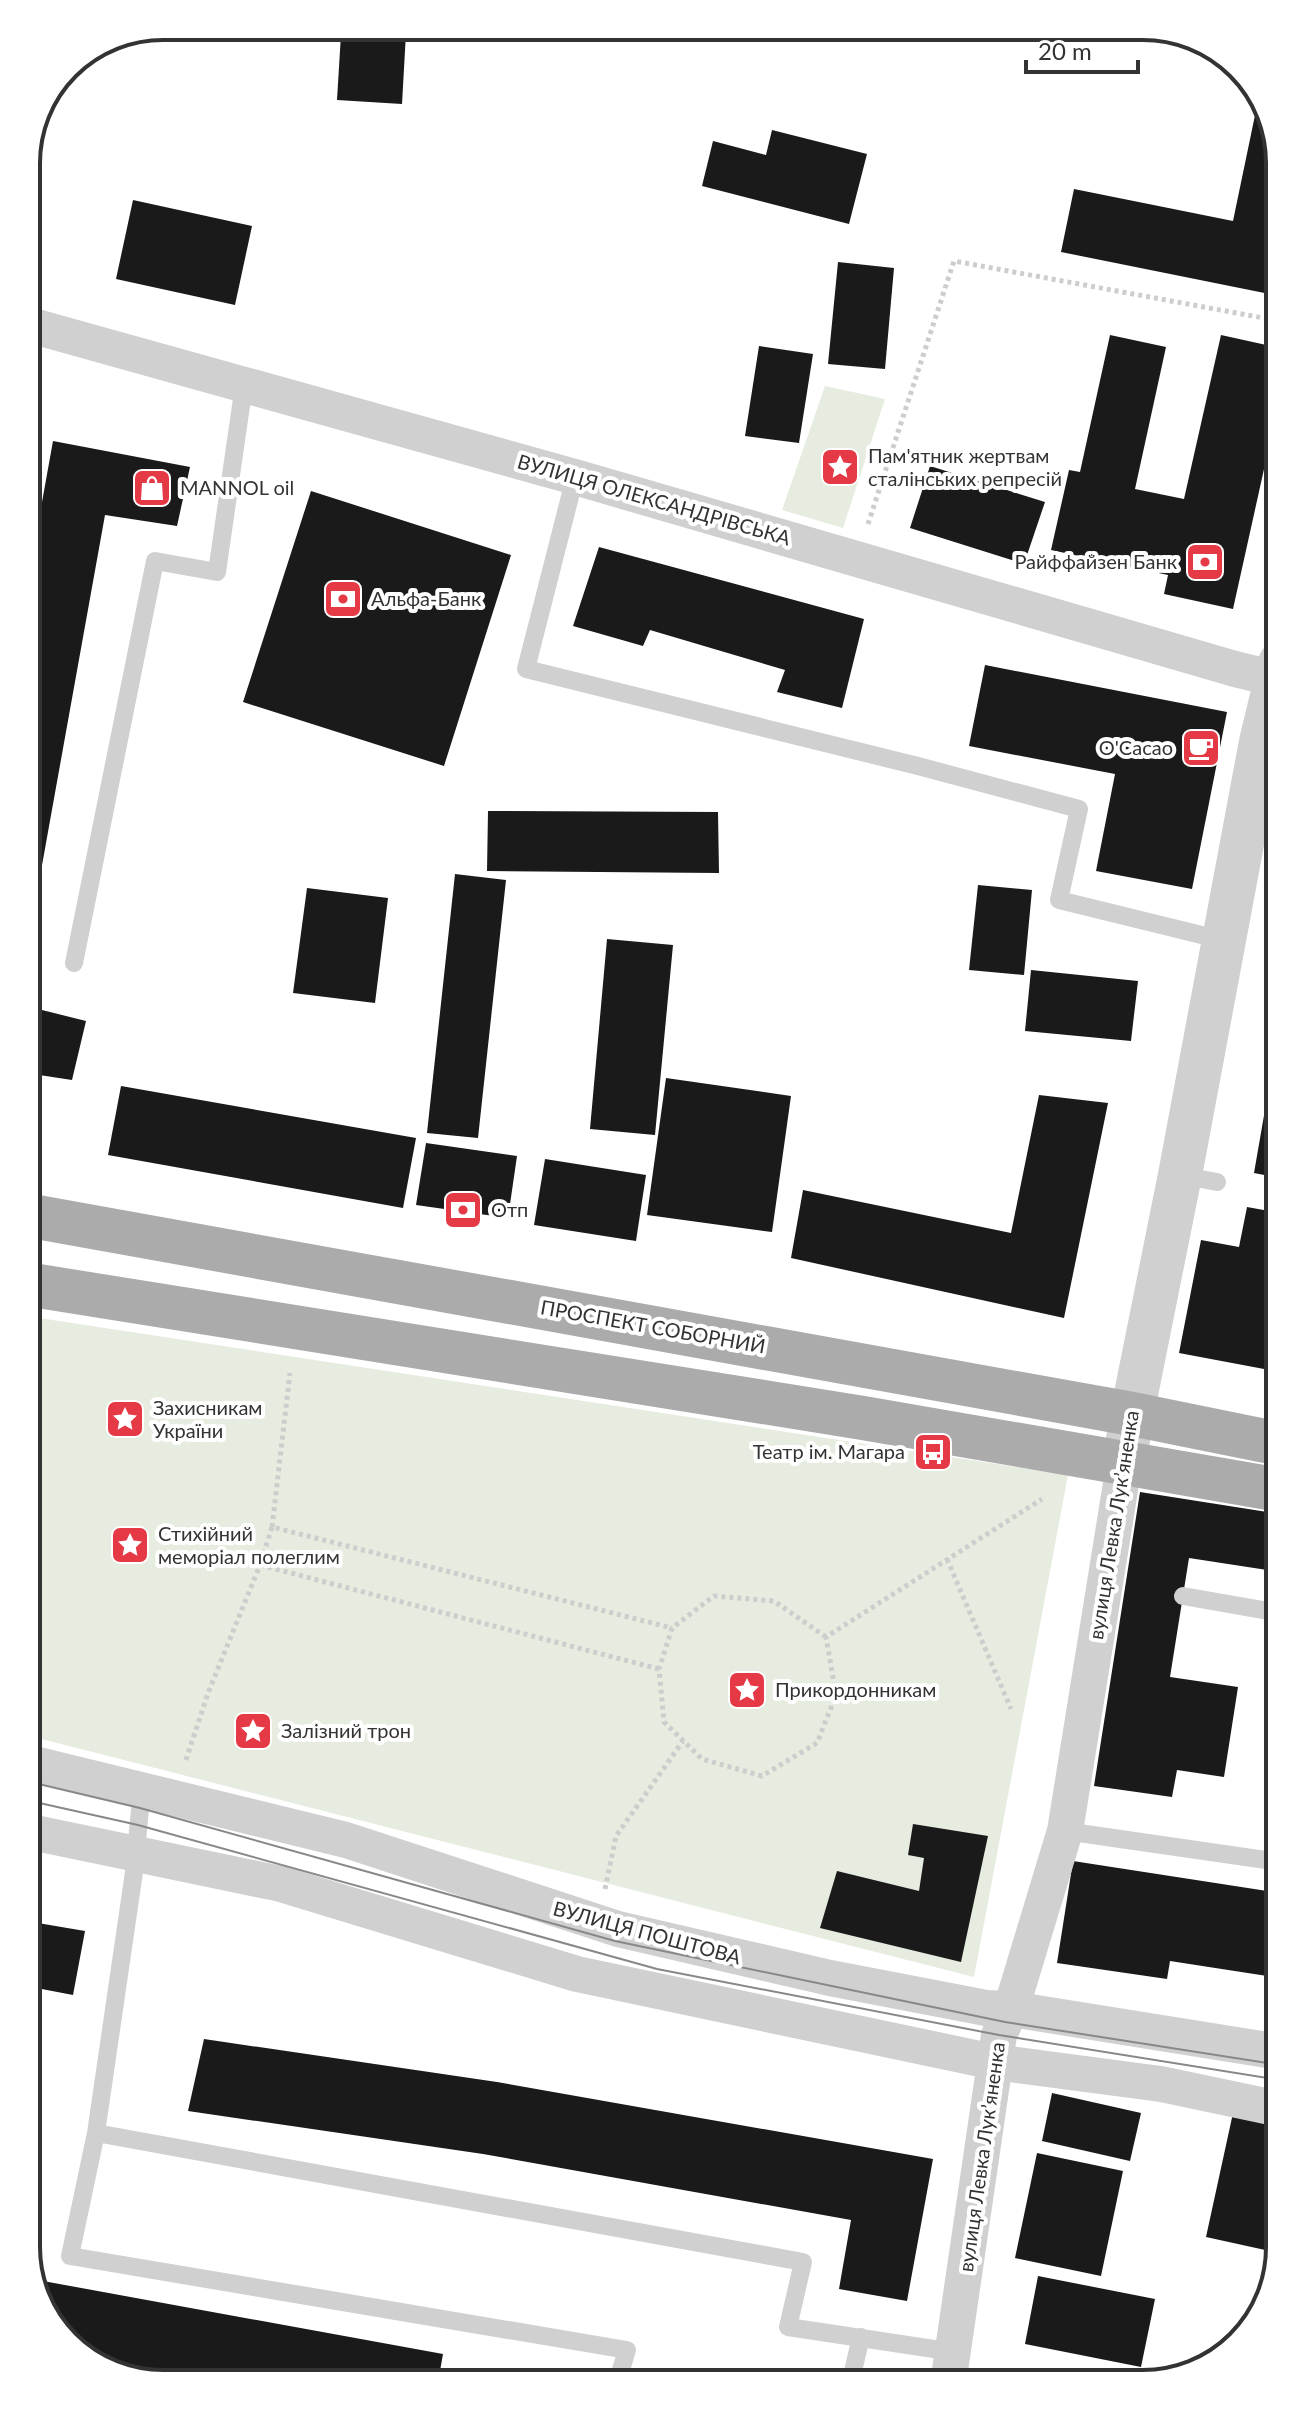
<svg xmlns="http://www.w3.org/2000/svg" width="1306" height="2410" viewBox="0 0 1306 2410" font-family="Lato,sans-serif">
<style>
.green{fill:#e6ecdf}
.building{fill:#1a1a1a}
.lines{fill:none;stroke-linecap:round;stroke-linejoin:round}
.path{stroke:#cdcdcd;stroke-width:5;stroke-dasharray:4 4;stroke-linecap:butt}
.service{stroke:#d0d0d0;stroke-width:18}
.minor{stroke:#d0d0d0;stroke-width:36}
.tertiary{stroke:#d0d0d0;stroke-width:44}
.primary{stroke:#ababab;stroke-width:44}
.tram{stroke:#888;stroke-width:2}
.labels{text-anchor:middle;stroke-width:8;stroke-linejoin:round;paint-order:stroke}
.poi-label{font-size:20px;fill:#333;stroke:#fff;text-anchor:start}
.street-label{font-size:20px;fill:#333;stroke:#fff}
.rim{fill:none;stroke:#333;stroke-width:4}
</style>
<rect width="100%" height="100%" fill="#fff"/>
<path class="green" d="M825 386 885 399 843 528 782 510Z
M26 1316 1068 1475 974 1977 26 1735Z"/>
<path class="building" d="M406 33 402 104 337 100 341 34Z
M1259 96 1269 110 1280 163V296L1061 252 1074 189 1233 221Z
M772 130 867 154 849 224 702 186 713 141 766 155Z
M133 200 252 226 235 305 116 279Z
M838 262 894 268 885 369 828 364Z
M1110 335 1166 347 1135 489 1184 499 1221 335 1280 348V397L1233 609 1164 594 1168 575 1051 550 1069 470 1080 472Z
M759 346 813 354 799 443 745 436Z
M53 441 190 467 177 526 105 515 28 943 26 591Z
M930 466 1045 502 1024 564 910 528Z
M311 491 511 555 444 766 243 702Z
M599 547 864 619 842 708 777 692 785 670 650 630 643 646 573 626Z
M985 665 1227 712 1192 889 1096 871 1115 774 969 746Z
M488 811 718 812 719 873 487 871Z
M455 874 506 880 478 1138 427 1133Z
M978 885 1032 890 1024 975 969 970Z
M307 888 388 898 375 1003 293 993Z
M607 939 673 945 655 1135 590 1129Z
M1031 970 1138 981 1131 1041 1025 1031Z
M26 1006 86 1021 72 1080 26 1073Z
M1278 1035H1280V1178L1254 1173Z
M666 1078 791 1096 772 1232 647 1215Z
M121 1086 416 1138 403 1208 108 1155Z
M1039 1095 1108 1103 1064 1318 791 1258 803 1190 1011 1233Z
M426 1143 517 1156 508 1218 416 1205Z
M545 1159 646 1175 636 1241 534 1225Z
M1247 1207 1280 1213V1372L1179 1353 1201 1240 1239 1247Z
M1140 1492 1280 1514V1572L1189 1558 1170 1677 1238 1687 1224 1777 1177 1770 1172 1797 1094 1786Z
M913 1824 988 1836 961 1962 820 1928 837 1871 919 1891 924 1858 908 1855Z
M1073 1861 1280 1893V1978L1170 1961 1167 1979 1057 1963Z
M26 1921 85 1931 73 1995 26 1986Z
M204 2039 497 2082 933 2159 907 2301 839 2289 851 2220 483 2154 188 2111Z
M1052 2093 1141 2113 1130 2161 1042 2141Z
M1233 2113 1280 2123 1279 2253 1206 2237Z
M1037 2153 1123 2171 1101 2276 1015 2258Z
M1038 2276 1155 2299 1141 2367 1025 2344Z
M32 2279 443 2354 440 2371 500 2384H170L135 2377 86 2361 37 2300Z"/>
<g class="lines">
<path class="path" d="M868 524 954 261 1280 321
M272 1527 290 1373
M947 1559 1011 1709
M826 1637 774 1601 714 1596 672 1628 659 1669 664 1722 702 1759 762 1776 817 1743 836 1695 826 1637 1042 1499
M659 1669 260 1565 272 1527 672 1628
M186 1760 208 1693 260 1565
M605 1889 616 1836 683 1741"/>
<path class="service" d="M575 477 526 669 918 766 1079 809 1059 900 1222 940
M74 963 155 561 217 572 244 385
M1180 1175 1217 1182
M1183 1596 1280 1613
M142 1789 134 1872 96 2133 803 2262 788 2327 954 2352
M1065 1831 1280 1862
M96 2133 70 2256 627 2350 617 2383 623 2384
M850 2384 861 2337"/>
<path class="minor" d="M26 324 575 477 1235 669 1280 680
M26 1762 346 1840 618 1929 830 1978 986 2008 1011 2009 1280 2052
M26 1831 281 1884 577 1974 994 2062 1161 2084 1280 2109
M948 2384 999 2035 1011 2009 1065 1831 1124 1465"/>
<path class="tertiary" d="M1124 1465 1132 1414 1180 1175 1261 742 1280 663"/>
<path class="primary" d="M26 1215 1132 1414 1280 1444
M26 1284 863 1418 1280 1490"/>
<path class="tram" d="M26 1781 140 1808 615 1941 1005 2022 1280 2065
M26 1800 138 1825 657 1969 999 2035 1280 2080"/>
</g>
<defs>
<symbol id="sight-square" viewBox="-11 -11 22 22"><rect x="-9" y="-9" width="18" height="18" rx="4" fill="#e63946" stroke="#fff"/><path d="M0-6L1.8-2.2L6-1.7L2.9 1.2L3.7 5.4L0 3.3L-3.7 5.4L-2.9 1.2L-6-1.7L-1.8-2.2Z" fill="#fff"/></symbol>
<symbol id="shop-square" viewBox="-11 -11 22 22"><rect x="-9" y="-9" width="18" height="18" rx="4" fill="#e63946" stroke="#fff"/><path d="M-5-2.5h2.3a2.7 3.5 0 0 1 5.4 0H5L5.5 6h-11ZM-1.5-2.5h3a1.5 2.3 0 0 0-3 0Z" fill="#fff"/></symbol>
<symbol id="bank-square" viewBox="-11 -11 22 22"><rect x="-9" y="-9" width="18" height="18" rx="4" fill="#e63946" stroke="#fff"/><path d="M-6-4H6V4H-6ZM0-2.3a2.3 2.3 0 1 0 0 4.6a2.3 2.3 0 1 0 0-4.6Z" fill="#fff"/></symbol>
<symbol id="cafe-square" viewBox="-11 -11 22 22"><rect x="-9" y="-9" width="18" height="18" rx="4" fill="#e63946" stroke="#fff"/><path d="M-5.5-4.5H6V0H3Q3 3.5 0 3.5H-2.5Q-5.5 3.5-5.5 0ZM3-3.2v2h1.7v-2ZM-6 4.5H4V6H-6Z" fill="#fff"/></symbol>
<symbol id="bus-square" viewBox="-11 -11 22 22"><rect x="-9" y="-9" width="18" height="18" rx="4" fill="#e63946" stroke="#fff"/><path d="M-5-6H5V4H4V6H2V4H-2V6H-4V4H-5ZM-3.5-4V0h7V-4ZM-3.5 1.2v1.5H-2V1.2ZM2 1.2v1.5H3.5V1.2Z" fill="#fff"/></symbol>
</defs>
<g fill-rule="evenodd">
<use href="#sight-square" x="818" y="445" width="44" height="44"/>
<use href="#shop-square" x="130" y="466" width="44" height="44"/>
<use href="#bank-square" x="1183" y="540" width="44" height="44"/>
<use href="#bank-square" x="321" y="577" width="44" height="44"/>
<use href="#cafe-square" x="1179" y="726" width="44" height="44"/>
<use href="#bank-square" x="441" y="1188" width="44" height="44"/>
<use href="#sight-square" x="103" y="1397" width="44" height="44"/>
<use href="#bus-square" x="911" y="1430" width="44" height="44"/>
<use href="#sight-square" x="108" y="1523" width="44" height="44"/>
<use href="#sight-square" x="725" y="1668" width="44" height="44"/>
<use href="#sight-square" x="231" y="1709" width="44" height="44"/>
</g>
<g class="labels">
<g class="poi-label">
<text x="868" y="463">Пам'ятник жертвам<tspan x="868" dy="23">сталінських репресій</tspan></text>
<text x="180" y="495">MANNOL oil</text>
<text x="1177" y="569" text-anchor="end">Райффайзен Банк</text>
<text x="371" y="606">Альфа-Банк</text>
<text x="1173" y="755" text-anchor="end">O'Cacao</text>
<text x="491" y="1217">Отп</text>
<text x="153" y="1415">Захисникам<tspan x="153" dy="23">України</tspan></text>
<text x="905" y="1459" text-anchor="end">Театр ім. Магара</text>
<text x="158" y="1541">Стихійний<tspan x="158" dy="23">меморіал полеглим</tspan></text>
<text x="775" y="1697">Прикордонникам</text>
<text x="281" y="1738">Залізний трон</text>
</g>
<g class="street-label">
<text transform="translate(654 500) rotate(16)" y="7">ВУЛИЦЯ ОЛЕКСАНДРІВСЬКА</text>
<text transform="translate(653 1327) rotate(10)" y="7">ПРОСПЕКТ СОБОРНИЙ</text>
<text transform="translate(1114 1525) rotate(-81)" y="7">вулиця Левка Лукʼяненка</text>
<text transform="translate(647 1933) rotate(15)" y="7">ВУЛИЦЯ ПОШТОВА</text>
<text transform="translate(982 2157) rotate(-82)" y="7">вулиця Левка Лукʼяненка</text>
</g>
</g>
<path d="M0 0H1306V2410H0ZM163 40H1143A123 123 0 0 1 1266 163V2247A123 123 0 0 1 1143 2370H163A123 123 0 0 1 40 2247V163A123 123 0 0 1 163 40Z" fill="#fff" fill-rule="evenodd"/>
<path class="rim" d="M163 40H1143A123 123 0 0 1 1266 163V2247A123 123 0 0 1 1143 2370H163A123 123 0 0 1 40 2247V163A123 123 0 0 1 163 40Z"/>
<path d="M1026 60v12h112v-12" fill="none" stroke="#333333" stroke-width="4"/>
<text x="1038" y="60" font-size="24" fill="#333333" stroke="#ffffff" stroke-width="6" paint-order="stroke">20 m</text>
</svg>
